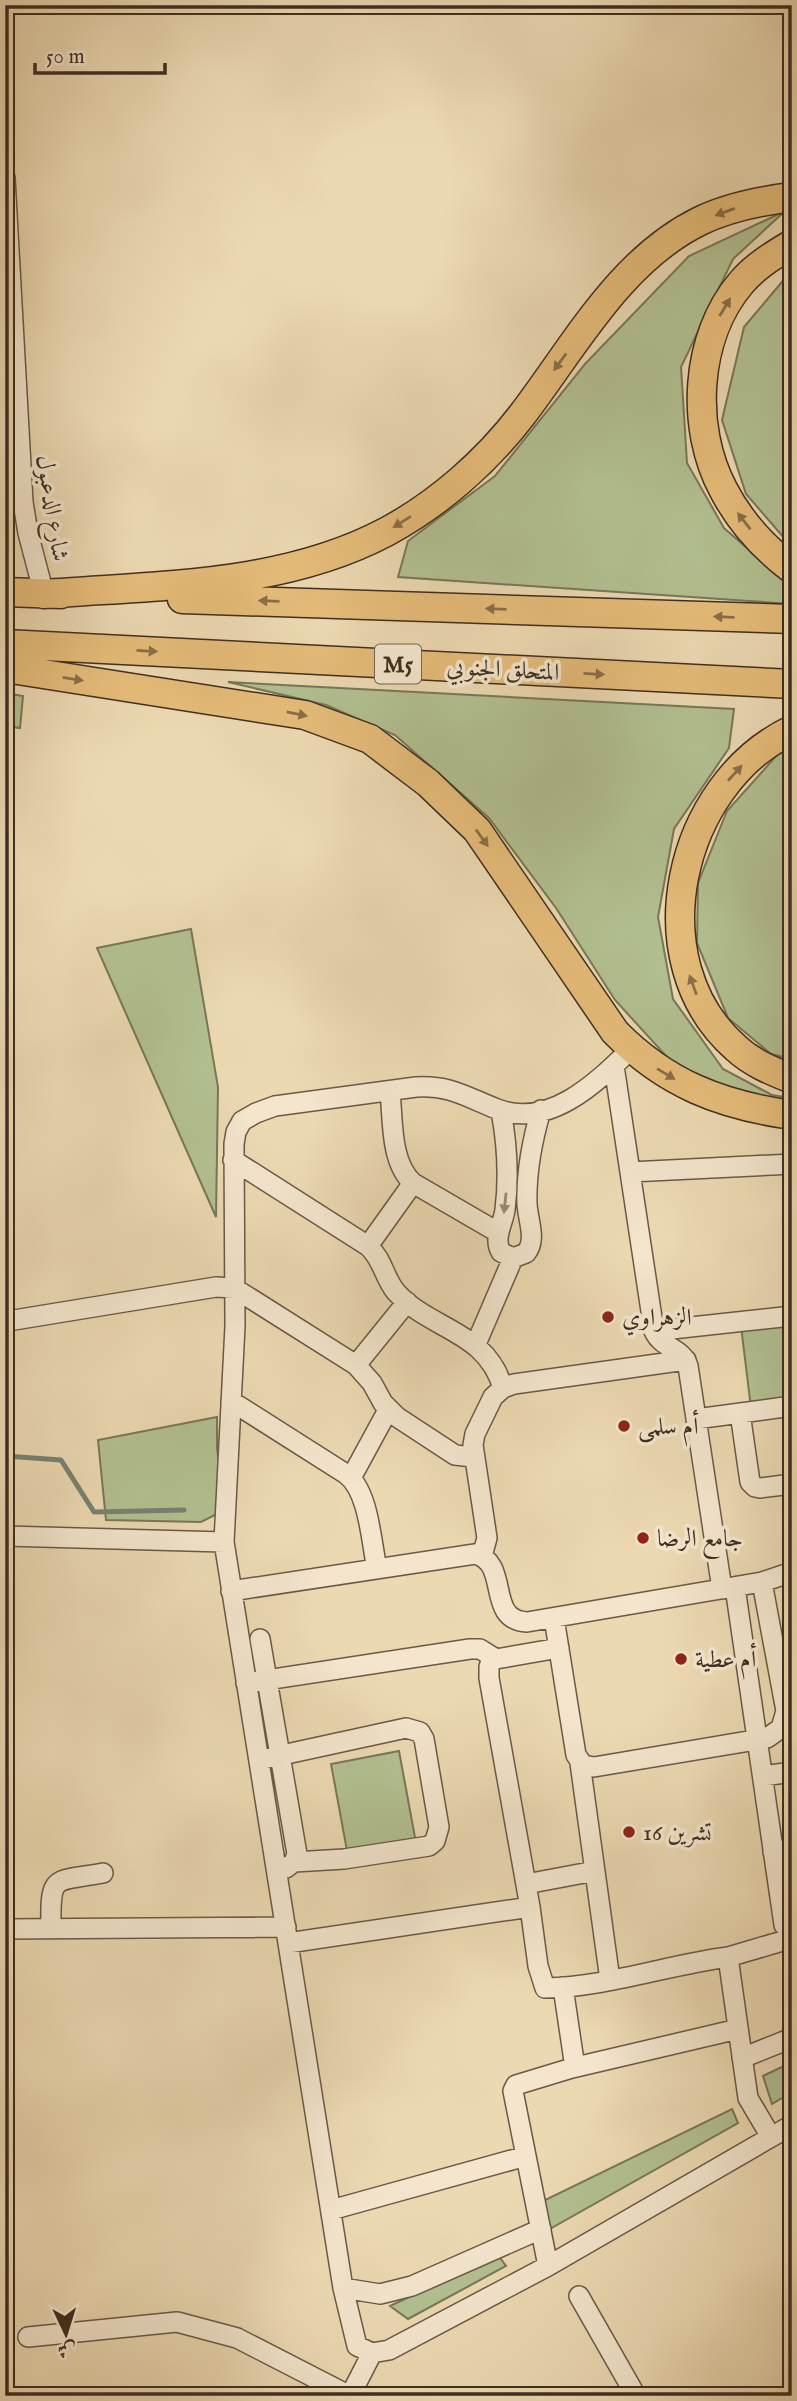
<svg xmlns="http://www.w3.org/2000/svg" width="797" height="2401" viewBox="0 0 797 2401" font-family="'IM FELL English',Amiri,serif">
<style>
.green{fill:#b2c091;stroke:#787759;stroke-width:2}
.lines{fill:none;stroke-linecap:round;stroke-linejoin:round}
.stream{stroke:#758273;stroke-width:5}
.minor-casing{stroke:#6a5945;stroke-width:22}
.highway-casing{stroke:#3e2e21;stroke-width:31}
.minor{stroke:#f3e6cd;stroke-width:19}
.highway{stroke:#e6bc79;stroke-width:28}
.oneway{fill:#8a6e49}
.oneway2{fill:#988a77}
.poi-dot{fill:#8f2418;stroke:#f3e6cd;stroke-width:2.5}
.labels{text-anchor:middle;stroke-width:7;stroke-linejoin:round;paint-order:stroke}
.shield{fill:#f3e6cd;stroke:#746555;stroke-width:2}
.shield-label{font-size:23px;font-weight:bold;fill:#3e2e21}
.street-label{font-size:24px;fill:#3e2e21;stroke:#f3e6cd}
.poi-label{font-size:24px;fill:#3e2e21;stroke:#f3e6cd;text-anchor:start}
</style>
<rect width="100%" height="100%" fill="#ecd9b2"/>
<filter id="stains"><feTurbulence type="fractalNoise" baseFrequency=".00286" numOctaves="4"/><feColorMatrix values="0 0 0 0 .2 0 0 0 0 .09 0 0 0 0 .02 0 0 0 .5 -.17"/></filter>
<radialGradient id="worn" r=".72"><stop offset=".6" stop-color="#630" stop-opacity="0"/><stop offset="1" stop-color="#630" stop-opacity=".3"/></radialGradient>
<path class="green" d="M785 211 733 259 681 367 687 463 724 528 792 587V604L398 577 408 541 495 476 585 364 689 256Z
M792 270V547L746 494 722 420 744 327Z
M228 682 734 709 729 748 674 829 658 917 673 999 723 1069 772 1095 792 1098V1108L741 1094 677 1068 615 1000 556 908 489 818 395 735 326 705Z
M5 693 23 696 20 728 5 726Z
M792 750V1059L771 1054 728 1018 697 943 698 883 727 811 778 754Z
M191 929 218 1087 216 1217 97 948Z
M792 1319V1403L751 1408 741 1326Z
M217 1417V1448L225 1510 201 1522 106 1520 98 1440Z
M399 1751 416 1843 348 1856 331 1764Z
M792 2062V2092L772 2104 763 2076Z
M732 2109 738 2123 548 2230 543 2201Z
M498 2255 506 2266 408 2319 390 2306Z"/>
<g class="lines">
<path class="stream" d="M5 1456 61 1460 94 1512 184 1510"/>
<defs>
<path id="minor" d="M5 178 23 502 28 533 44 594
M631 1049C597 1082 550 1129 497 1109 466 1097 451 1085 416 1087L275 1106 256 1113 242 1121 236 1132 234 1144 235 1326 224 1542 343 2288 357 2346 372 2353 389 2350 548 2266 792 2125
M614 1066 654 1331C662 1349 682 1347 688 1366L722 1589
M390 1091C393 1120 390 1162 413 1183L499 1233
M501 1111C507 1143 509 1177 505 1210 503 1224 493 1238 501 1252L513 1258 526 1253C537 1240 528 1221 527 1204 526 1172 532 1141 541 1110
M233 1160 368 1246C383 1259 384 1278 396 1292 431 1331 486 1330 503 1388
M630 1172 792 1164
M368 1246 413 1183
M8 1321 216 1287 234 1288 356 1365 372 1383 383 1403 397 1417 455 1455 473 1457
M654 1331 792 1316
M476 1344 513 1258
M356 1365 407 1302
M231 1401 346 1474C369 1491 371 1541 377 1569
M740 1413 750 1482 755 1487 760 1488 792 1484
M696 1419 792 1406
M351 1478 388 1410
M5 1536 224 1542
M482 1556 487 1538 473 1445 475 1434 493 1397 503 1388 514 1384 686 1360
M735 1587 784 1925 792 1930
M231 1591 475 1554C511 1563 485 1620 527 1622L762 1582 792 1572
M554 1618 576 1755 583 1765 594 1767 767 1738 781 1728 786 1711 762 1582
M260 1639 297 1854 294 1862 286 1868
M492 1658 489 1667V1678L530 1907 538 1966 545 1988C607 1987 667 1965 728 1957L748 2098 771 2137
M246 1683 470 1649H480L496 1659 559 1648
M259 1760 406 1728 420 1732 424 1739 439 1827 435 1841 429 1846 344 1859 294 1862
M580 1763 610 1980
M763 1776 792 1772
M773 1852 792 1849
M526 1884 595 1871
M51 1928C50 1873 53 1882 103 1873
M5 1929 286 1927
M288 1943 530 1907
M728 1957 786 1940 791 1930
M742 2058 792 2038
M572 2068 738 2029
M331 2210 526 2156
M548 2266 513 2091 516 2085 572 2068 574 2061 563 1987
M343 2288 380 2294 412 2286 541 2229
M579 2296 636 2396
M28 2337 177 2322 237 2338 350 2396 372 2353"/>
<path id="highway" d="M792 244C774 255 755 266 741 283 695 337 690 427 723 489 739 520 764 548 792 569
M5 592 61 594
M44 594C158 585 282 587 386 532 438 504 486 462 522 415 574 347 620 260 700 221 729 207 760 201 792 197
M182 599 792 619
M5 644 792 684
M5 668 305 715 370 739 428 783 477 830 615 1032C666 1084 721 1105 792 1115
M792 730C678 784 637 961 736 1048 752 1063 772 1071 792 1079"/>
</defs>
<use href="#minor" class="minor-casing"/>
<use href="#highway" class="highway-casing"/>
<use href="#minor" class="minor"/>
<use href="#highway" class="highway"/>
</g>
<defs><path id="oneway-solid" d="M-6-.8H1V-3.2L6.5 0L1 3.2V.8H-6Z" transform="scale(1.75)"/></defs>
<g class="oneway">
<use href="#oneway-solid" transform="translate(725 212) rotate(160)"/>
<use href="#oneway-solid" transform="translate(725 307) rotate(-59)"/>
<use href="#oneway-solid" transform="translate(560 362) rotate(126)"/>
<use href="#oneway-solid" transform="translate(744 521) rotate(-128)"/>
<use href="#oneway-solid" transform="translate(402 522) rotate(148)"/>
<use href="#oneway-solid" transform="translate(269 601) rotate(-178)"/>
<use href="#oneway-solid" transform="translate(496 609) rotate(-178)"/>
<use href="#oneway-solid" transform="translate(724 617) rotate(-178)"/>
<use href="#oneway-solid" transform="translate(147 651) rotate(3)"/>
<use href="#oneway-solid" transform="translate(594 674) rotate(3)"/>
<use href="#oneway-solid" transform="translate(73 679) rotate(9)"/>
<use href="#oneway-solid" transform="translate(297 714) rotate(11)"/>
<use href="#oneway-solid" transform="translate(735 773) rotate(-48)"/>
<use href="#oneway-solid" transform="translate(482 838) rotate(54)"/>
<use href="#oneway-solid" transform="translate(693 985) rotate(-110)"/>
<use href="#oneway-solid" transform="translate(666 1074) rotate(31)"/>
</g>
<use class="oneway2" href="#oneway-solid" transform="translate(505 1203) rotate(96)"/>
<g class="poi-dot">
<circle cx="608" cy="1317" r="7"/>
<circle cx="624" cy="1426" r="7"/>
<circle cx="643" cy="1538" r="7"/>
<circle cx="681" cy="1659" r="7"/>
<circle cx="629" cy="1832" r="7"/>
</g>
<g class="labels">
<rect class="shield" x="375" y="644.5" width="46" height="39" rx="5"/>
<g class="shield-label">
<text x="398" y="672">M5</text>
</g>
<g class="street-label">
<text transform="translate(53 508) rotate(81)" y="8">شارع الدعبول</text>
<text transform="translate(503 669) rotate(3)" y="8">المتحلق الجنوبي</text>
</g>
<g class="poi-label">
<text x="622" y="1325">الزهراوي</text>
<text x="638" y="1434">أم سلمى</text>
<text x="657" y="1546">جامع الرضا</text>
<text x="695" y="1667">أم عطية</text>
<text x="643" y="1840">16 تشرين</text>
</g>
</g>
<rect width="797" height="2401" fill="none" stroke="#ecd9b2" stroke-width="28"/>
<rect x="7" y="7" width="783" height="2387" fill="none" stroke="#3e2e21" stroke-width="3.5"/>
<rect x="14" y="14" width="769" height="2373" fill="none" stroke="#3e2e21" stroke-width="2"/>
<g transform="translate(66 2334) rotate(176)" stroke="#f3e6cd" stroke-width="5" paint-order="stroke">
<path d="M0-5L12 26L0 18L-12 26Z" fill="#3e2e21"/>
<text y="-10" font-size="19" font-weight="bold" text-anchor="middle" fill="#3e2e21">ش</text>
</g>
<path d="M35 63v10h130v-10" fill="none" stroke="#3e2e21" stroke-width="3.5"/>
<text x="46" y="63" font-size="21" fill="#3e2e21" stroke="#f3e6cd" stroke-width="5" paint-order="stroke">50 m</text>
<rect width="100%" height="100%" filter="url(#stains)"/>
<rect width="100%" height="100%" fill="url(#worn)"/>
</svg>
